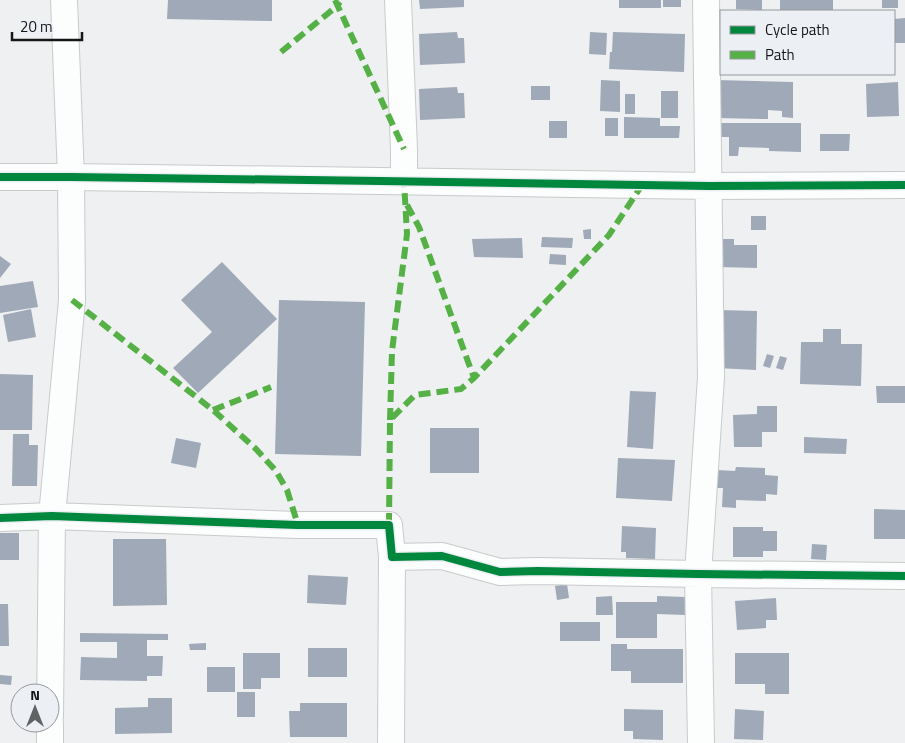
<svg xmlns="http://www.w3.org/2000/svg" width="905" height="743" viewBox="0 0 905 743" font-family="'Titillium Web',sans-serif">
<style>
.building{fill:#9fa9b7}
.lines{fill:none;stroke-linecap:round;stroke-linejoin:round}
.street-casing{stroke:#c8cacb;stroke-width:28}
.street{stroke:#fcfdfd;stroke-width:26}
.quiet{stroke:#55b145;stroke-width:6;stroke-dasharray:12 6;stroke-linecap:butt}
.cycleway-casing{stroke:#eceff4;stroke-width:11}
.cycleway{stroke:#00873e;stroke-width:8}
</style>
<rect width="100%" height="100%" fill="#eef0f2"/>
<path class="building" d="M168 0H272V21L167 19Z
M419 0H464V7L420 9Z
M619 0H661V8H619Z
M663 0H681V7H663Z
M736 0H762V10L736 9Z
M780 0H833V11H780Z
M882 0H898V8H882Z
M905 18V43H894V19Z
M715 29H721V75H716Z
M457 32 458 38H464L465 63 420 65 419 34Z
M590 32 607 33 606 55 589 54Z
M613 32 685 34 684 72 609 69 610 52H612Z
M601 80 620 81V112L600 111Z
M716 80 793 82V118L782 117V111L768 110V119L716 118Z
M898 82 899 116 867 117 866 84Z
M531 86H550V100H531Z
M457 87 458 93H464L465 118 420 120 419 89Z
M661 91H678V118H661Z
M625 94H635V114H625Z
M624 117 660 118V126H680L679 138H624Z
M605 118H618V136H605Z
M549 121H567V138H549Z
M717 123H801V152L769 151V148L739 147 738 156H729V137H717Z
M820 134H850L849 151H820Z
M751 216H766V230H751Z
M591 229V239H584L583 230Z
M542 237 573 238 572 248 541 247Z
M522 238 523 258 474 257 472 239Z
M719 239H734V245H757V268L719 267Z
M550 254 566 255V265L549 264Z
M0 256 11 264 0 278Z
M222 262 277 319 198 393 173 368 212 332 181 300Z
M33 281 38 307 0 313V286Z
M279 300 365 302 361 456 275 454Z
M31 309 36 337 8 342 3 315Z
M719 310 757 311 756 370 717 368Z
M823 329H841V344H862L861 386 800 384 801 342H823Z
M767 354 774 356 770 368 763 366Z
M780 356 787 358 783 370 776 368Z
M0 374 33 375 32 430H0Z
M876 386H905V403H877Z
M630 391 656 392 653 449 627 447Z
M757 406H777V432H762V447H734L733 415 757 414Z
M430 428H479V473H430Z
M13 434H29V445H38L37 486H12Z
M804 437 847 439 846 454 804 453Z
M176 438 201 443 196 468 171 463Z
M618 458 675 460 672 501 616 498Z
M736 467 765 468V475L778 476 777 495 766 494V501L736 500V508L722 507 723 488H716L717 470 735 471Z
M874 509 905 510V539H874Z
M622 526 656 528 655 559 626 558V552H621Z
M733 527H763V531H777V551H763V557H733Z
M0 533H19V560H0Z
M113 539H166L167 605 113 606Z
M812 544 827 545 826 560 811 559Z
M308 575 348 577 346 605 307 603Z
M567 584 569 598 557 600 555 586Z
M612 596 613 615H596V597Z
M657 596 685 597V615L657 614V638H616V602H657Z
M776 598 777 620H766V628L737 630 735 601Z
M0 604H8L9 646H0Z
M560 622H600V641H560Z
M80 633 168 634V640H147V656H163L162 676H147V681L80 680 81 657 117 658V642H80Z
M206 643V650H190L189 644Z
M611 644H627V649H683V683H631V671H611Z
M308 648H347V677H308Z
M243 653H280V678H261V689H243Z
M735 653H789V694H765V684H735Z
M207 667H235V692H207Z
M0 675 12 676 11 685 0 684Z
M237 692H255V717H237Z
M148 698H172V733L115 734V708L148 707Z
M300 703H347V737H290L289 711H300Z
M624 709 663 710V740L633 739V731H624Z
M735 709 764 711 763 740 734 739Z"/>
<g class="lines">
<defs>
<path id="street" d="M398 0 404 149V181
M0 177H71L380 181 709 186 905 185
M0 518 52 516 298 525H389L392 557 442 556 500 572 538 571 698 574 905 576
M50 716 52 516 72 300 71 177 64 0
M50 743V723
M391 743 392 557
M701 743 698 574 711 377 706 0"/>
</defs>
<use href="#street" class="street-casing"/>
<use href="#street" class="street"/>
<path class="quiet" d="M335 0 404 149
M281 52 337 6 340 2
M407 205 419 227 474 378
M72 300 213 410 256 449 276 471 287 490 298 525
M213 410 271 387
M390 420 392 351 407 234 404 181
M389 525 390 420 415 395 461 389 474 378 609 235 642 185"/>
<defs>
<path id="cycleway" d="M0 177H71L380 181 709 186 905 185
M0 518 52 516 298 525H389L392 557 442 556 500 572 538 571 698 574 905 576"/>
</defs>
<use href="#cycleway" class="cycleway-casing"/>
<use href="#cycleway" class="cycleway"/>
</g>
<rect x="720" y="10" width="175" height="65" fill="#eceff4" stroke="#96989c"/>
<rect x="730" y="26" width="25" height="8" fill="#00873e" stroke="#96989c"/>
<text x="765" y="35" font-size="15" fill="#141617">Cycle path</text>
<rect x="730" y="51" width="25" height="8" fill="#55b145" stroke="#96989c"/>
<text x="765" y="60" font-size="15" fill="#141617">Path</text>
<g transform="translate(35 708)"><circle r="24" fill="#eceff4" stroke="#96989c"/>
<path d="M0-4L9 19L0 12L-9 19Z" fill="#606264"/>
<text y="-8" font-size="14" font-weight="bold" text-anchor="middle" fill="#141617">N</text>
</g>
<path d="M12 32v8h70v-8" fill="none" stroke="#141617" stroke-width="2.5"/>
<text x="20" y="32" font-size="15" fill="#141617" stroke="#eceff4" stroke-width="4" paint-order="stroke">20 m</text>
</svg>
